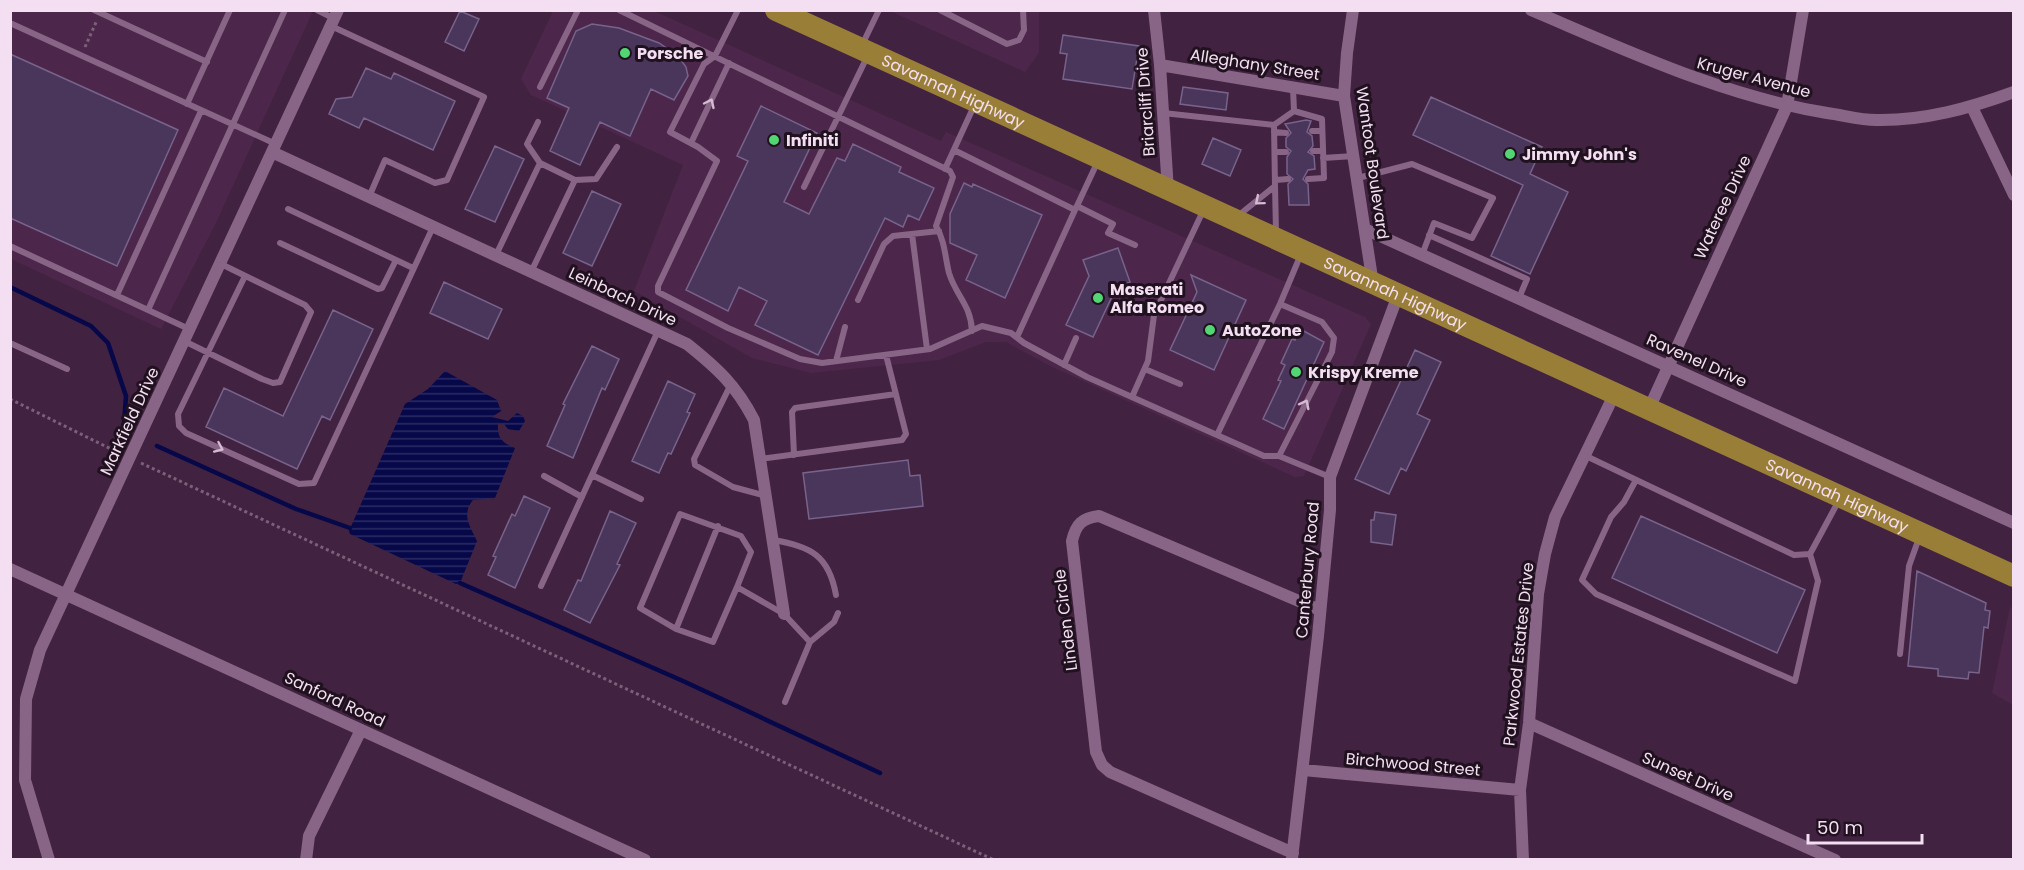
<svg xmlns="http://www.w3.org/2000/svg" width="2024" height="870" viewBox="0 0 2024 870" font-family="Poppins,sans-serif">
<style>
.built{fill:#4c274b}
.water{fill:url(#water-rules)}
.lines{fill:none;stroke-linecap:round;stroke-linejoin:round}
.stream{stroke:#060849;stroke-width:4.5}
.building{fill:#4a365b;stroke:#78638b;stroke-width:1.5}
.path{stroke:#7c607a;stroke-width:3;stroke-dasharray:3 3;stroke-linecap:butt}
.lane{stroke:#886586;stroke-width:6}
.street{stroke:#886586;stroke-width:12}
.highway{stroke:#997e38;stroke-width:22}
.oneway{stroke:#d4bad2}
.poi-dot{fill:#52d673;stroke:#20111f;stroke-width:2}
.labels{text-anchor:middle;stroke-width:6;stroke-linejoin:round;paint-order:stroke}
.poi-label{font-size:16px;font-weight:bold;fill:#f4dff2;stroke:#20111f;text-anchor:start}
.street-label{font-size:16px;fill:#f4dff2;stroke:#20111f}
</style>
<defs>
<pattern id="water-rules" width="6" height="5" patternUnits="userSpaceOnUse" patternTransform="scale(1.5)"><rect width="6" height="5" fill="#060849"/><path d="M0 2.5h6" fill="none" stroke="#2b2c64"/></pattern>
</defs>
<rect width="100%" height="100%" fill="#412240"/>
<path class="built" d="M11 11H313L215 225 161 329 11 259Z
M553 11H654L941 141 946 132 1365 317 1371 324 1304 476 1295 477 1050 366 1006 342H986L939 360 811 373 752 358 634 291 683 165 531 95 521 79Z
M890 11H1039V53L1025 72Z
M2010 607 2014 608 2013 705 1992 693Z"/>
<path class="water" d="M445 371 497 400 501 411 492 417 508 421 517 413 523 416 525 421 519 431 508 429 504 424H498C497 439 503 443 515 448L495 498 473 500C461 515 470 526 477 541L460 583 456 584 350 534 349 531 405 404 428 389Z"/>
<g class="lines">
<path class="stream" d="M10 287 91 326 108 343 126 396 124 425 128 428
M157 446 296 509 350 528
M460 583 683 681 880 773"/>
</g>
<path class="building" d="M460 11 479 19 464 51 445 42Z
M592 24 619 28 659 43 678 56 686 67 688 76 674 100 651 89 630 136 600 122 580 165 550 151 569 108 547 98 576 31Z
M1063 35 1139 46 1132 89 1063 79 1067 54 1060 53Z
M10 54 178 130 117 266 10 218Z
M366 68 391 79 394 73 455 101 433 150 364 118 359 128 329 114 336 99 352 97Z
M1183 87 1228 93 1226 110 1180 104Z
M1431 97 1542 147 1530 174 1568 192 1530 274 1491 256 1523 185 1413 135Z
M761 106 817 133 784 202 809 214 837 158 845 161 853 144 901 167 899 172 934 188 919 220 908 215 903 227 885 218 818 355 755 325 767 301 739 287 728 311 686 290 748 161 737 156Z
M1306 120 1311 121 1307 132 1312 136 1313 146 1308 152 1314 156 1315 169 1308 170 1303 179 1308 184 1309 205H1289L1288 184 1293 179 1287 174V157L1291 151 1286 147V138L1291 133 1285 124Z
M1213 138 1241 150 1230 176 1202 164Z
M495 146 524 159 495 222 465 209Z
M964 183 972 187 973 184 1042 215 1005 298 966 280 977 255 950 243V214Z
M592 191 621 204 592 266 563 253Z
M1118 248 1130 282 1116 288 1093 337 1066 325 1089 276 1083 260Z
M1191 275 1246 300 1214 370 1170 350 1197 292Z
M444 282 502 309 488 339 430 313Z
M333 310 373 329 330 420 322 416 297 469 206 427 224 388 283 416Z
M1300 329 1324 342 1284 429 1263 419 1281 381 1278 380 1285 365 1281 363 1292 339 1295 340Z
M592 346 619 359 605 390 602 388 573 458 547 446 565 405 563 404Z
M1415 350 1441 362 1417 414 1430 420 1406 471 1401 468 1389 494 1355 479Z
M668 381 695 394 687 412 690 413 671 454 668 453 659 473 632 461Z
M908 460 910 476 920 475 923 506 809 519 803 473Z
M524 496 550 508 515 588 488 575 496 557 493 556 512 514 515 516Z
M610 511 636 523 617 564 620 565 590 623 564 610 578 580 581 581Z
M1375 512 1396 515 1392 545 1371 542V520H1374Z
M1641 516 1805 590 1777 653 1612 578Z
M1917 571 1986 603 1985 610 1990 611 1988 628 1984 627 1979 673 1969 672 1968 679 1938 676V669L1908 666Z"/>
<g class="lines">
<path class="path" d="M85 47 97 20
M10 399 119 453
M141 463 994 860"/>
<path class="lane" d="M94 10 207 62
M317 10 335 19
M619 10 950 171 953 177 936 226C945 241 945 257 949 273 956 296 971 305 972 331
M738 10 715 56 704 64 670 132 698 147 717 161 658 286V292L728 328 800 359 822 363 930 349 982 326 1011 333 1024 343 1087 377 1264 456H1279L1330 477
M940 10 1007 44 1019 40 1024 30 1023 10
M10 23 278 145
M331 26 484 97 447 180 435 183 385 160 369 197
M863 43 879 10
M540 87 578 10
M1293 88 1294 111 1322 119 1324 178 1308 179
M187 104 230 10
M1163 113 1274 125 1294 111
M538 122 527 144 540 163
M1274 125 1275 186
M1312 131H1322
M1274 132 1286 133
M691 143 729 63
M954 150 1075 210 1017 337
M1313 151H1323
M1275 152H1286
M1323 158 1354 156
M945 169 974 106
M1358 178 1412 164 1493 198 1472 238 1434 223 1422 255
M575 180 596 179 617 147
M1276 180 1288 179
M804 187 867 57
M1077 206 1113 224 1108 233 1135 245
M1076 208 1097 163
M288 209 413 268
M1239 215 1275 186 1276 232
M912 234 927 349
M1429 235 1527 279 1519 298
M280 243 378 289 382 288 396 260
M10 246 189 329
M496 255 540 163 575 180 531 272
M245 276 178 414 179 426 186 433 299 484 314 483 433 227
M117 295 201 111
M858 300 884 244 893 236 939 231
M148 310 285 10
M184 341 262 379 273 383 280 382 311 312 305 305 221 264
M10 343 67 369
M836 361 845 327
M1064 365 1076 338
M1145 369 1180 384
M731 384 694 459 695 465 733 487 766 496
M1132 397 1148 361 1154 315 1203 211
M1217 435 1280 304 1301 254
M794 455 792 412 795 408 896 394
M1279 456 1332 352 1334 338 1322 322 1280 304
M1586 456 1794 555 1810 554 1838 502
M760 459 902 440 906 434 886 355
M592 475 641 499
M544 476 582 497
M1636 480 1624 502 1611 517 1582 580 1596 594 1795 681 1818 581 1810 554
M773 540C811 546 829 556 836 595
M541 586 658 331
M737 587 751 552 741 536 680 514 640 608 676 629 713 642 737 587 784 614 810 642 834 622 838 613
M676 629 718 526
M1900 654 1909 566 1919 538
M785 702 810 642"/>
<path class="street" d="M1154 10 1160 65 1168 191
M1353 10 1347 53 1344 96 1373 284
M1531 10C1628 51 1723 96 1827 113 1843 115 1860 120 1876 120 1924 121 1970 108 2014 92
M1160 65 1344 96
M1972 107 2014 195
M274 153 687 344C717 368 736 385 754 420L784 614
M1367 230 2014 523
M1648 411 1787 106 1803 10
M10 569 645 860
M1529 723 1835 860
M1303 770 1520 790
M1293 853 1110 772 1102 765 1096 752 1072 541C1076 524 1082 518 1099 516L1320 610
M1292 858 1318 636 1330 510V477L1398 295
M49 860 25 780 26 699 40 650 338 10
M306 860 309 836 361 730
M1523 860 1520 790 1529 723 1538 594 1545 554 1555 517 1614 395"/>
<path class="highway" id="s1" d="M776 10 2014 576"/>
</g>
<defs><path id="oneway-chevron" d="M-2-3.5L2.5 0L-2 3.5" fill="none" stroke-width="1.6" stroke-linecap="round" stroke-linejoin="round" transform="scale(1.5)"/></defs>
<g class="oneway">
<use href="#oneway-chevron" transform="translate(710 103) rotate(-65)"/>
<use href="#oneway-chevron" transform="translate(1259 201) rotate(140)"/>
<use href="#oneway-chevron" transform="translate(1305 404) rotate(-63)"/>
<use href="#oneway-chevron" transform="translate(219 448) rotate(24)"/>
</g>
<g class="poi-dot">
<circle cx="625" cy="53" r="6"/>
<circle cx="774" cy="140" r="6"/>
<circle cx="1510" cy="154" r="6"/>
<circle cx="1098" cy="298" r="6"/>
<circle cx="1210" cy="330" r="6"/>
<circle cx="1296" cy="372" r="6"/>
</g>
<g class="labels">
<g class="poi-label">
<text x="637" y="59">Porsche</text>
<text x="786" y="146">Infiniti</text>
<text x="1522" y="160">Jimmy John's</text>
<text x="1110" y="295">Maserati<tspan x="1110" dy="18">Alfa Romeo</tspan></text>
<text x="1222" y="336">AutoZone</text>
<text x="1308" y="378">Krispy Kreme</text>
</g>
<g class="street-label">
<text transform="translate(1255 64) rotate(9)" y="6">Alleghany Street</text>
<text transform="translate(1754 77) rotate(15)" y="6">Kruger Avenue</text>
<text dy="6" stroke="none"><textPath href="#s1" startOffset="195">Savannah Highway</textPath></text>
<text transform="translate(1145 102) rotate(-94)" y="6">Briarcliff Drive</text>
<text transform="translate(1373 163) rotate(82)" y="6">Wantoot Boulevard</text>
<text transform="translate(1722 207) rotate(-65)" y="6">Wateree Drive</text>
<text dy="6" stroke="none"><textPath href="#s1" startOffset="681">Savannah Highway</textPath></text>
<text transform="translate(623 296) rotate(25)" y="6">Leinbach Drive</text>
<text transform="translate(1697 360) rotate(24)" y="6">Ravenel Drive</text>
<text transform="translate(129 421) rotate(-65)" y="6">Markfield Drive</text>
<text dy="6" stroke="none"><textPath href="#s1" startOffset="1167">Savannah Highway</textPath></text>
<text transform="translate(1307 570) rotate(-85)" y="6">Canterbury Road</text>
<text transform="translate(1065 620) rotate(-97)" y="6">Linden Circle</text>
<text transform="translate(1518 654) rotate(-84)" y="6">Parkwood Estates Drive</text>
<text transform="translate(335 699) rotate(25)" y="6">Sanford Road</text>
<text transform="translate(1413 764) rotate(5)" y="6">Birchwood Street</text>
<text transform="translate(1688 776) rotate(24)" y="6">Sunset Drive</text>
</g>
</g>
<rect width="2024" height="870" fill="none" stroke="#f4dff2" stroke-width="24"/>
<path d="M1808 834v9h114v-9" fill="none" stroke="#f4dff2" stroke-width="3"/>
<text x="1817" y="834" font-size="18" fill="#f4dff2" stroke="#20111f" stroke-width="4.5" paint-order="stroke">50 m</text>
</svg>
